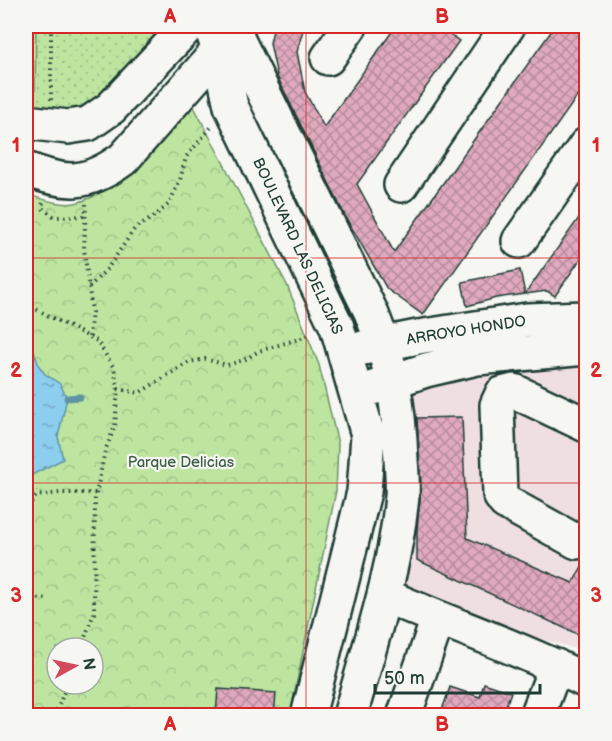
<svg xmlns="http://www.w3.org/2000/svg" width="612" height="741" viewBox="0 0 612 741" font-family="'Balsamiq Sans',sans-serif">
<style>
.built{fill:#efdfe2}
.grass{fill:url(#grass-dots);stroke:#6e916a;stroke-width:1.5}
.forest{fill:url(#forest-crowns);stroke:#6e916a;stroke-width:1.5;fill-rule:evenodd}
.pitch{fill:#bde5a0;stroke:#6e916a;stroke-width:1.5}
.water{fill:url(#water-ripples);stroke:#6094a4;stroke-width:1.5}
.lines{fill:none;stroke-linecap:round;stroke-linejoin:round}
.stream{stroke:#6094a4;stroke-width:7}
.building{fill:url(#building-cross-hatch);stroke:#1f3d34;stroke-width:1.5}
.minor-casing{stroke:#1f3d34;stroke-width:38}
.major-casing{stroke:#1f3d34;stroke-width:38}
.path{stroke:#1f3d34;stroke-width:4;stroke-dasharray:1.5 4.5;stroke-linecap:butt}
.minor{stroke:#f6f6f2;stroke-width:33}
.major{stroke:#f6f6f2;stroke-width:33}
.grid{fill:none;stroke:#d62828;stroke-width:1.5;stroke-opacity:0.55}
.labels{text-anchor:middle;stroke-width:4.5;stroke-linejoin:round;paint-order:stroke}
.street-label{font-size:15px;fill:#1f3d34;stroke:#f6f6f2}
.park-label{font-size:15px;fill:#3f5f4a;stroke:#f6f6f2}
.neatline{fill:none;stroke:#d62828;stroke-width:2}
.grid-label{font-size:20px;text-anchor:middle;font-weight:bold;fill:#d62828}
</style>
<defs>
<pattern id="grass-dots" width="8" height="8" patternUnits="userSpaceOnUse" patternTransform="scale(1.5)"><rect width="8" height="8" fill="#bde5a0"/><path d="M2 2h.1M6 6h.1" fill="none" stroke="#a2c58a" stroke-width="1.8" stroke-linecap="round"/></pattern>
<pattern id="forest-crowns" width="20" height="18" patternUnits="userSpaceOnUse" patternTransform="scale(1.5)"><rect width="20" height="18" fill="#bde5a0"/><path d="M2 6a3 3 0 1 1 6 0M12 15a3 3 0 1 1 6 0" fill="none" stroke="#a2c58a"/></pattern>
<pattern id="water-ripples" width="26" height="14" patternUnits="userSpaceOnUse" patternTransform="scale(1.5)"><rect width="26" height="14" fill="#8cceee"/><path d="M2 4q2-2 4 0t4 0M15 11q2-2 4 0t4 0" fill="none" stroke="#72a8c2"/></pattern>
<pattern id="building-cross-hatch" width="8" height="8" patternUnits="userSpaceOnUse" patternTransform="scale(1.5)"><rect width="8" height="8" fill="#e0a9be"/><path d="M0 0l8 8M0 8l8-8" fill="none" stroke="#b58b9b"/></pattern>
</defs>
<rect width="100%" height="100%" fill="#f6f6f2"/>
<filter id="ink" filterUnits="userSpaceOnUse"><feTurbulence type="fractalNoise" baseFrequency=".0167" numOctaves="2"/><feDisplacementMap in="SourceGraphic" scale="12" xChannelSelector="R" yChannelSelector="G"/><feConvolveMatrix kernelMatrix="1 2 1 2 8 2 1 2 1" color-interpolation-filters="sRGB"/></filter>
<g filter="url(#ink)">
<path class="built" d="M586 362V652L475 619 389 588 396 427 413 395 473 371Z"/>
<path class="grass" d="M26 26H163L88 126 26 121Z"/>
<path class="forest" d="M191 101 287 285 319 365 338 444 336 491 290 715H26V194C40 198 59 206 75 203 118 194 163 133 191 101ZM57 648H93V684H57Z"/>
<path class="pitch" d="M26 26H36L35 97H26Z"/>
<path class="water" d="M26 338 30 339 39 366 45 374 60 384 67 398 58 437 63 459 26 478Z"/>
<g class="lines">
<path class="stream" d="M67 398 80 397"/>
</g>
<path class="building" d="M274 26H304L297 52 305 92 324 127 396 26H438L459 41 357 184 394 252 555 26H586V84L423 315 387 289 346 218 277 76 270 43Z
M586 208V251L555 296 547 291 525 294Z
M520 270 525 294 496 298 467 306 462 282Z
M462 417 467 538 573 583 586 559V638L417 560V529L421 487 417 418Z
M484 683 511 692 506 706 519 711V716H440L450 687 480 697Z
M218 689 276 693 274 716H216Z"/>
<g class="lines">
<defs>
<path id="minor" d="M231 26 371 312C392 364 399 404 401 460 402 472 403 484 402 496 395 571 370 644 350 716
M211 27 219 50 231 106 337 327 368 435 364 492 308 716
M328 58 350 26
M401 185 508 26
M519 241 586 145
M363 348 418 337 527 320 586 318
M373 388 426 370 477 358 586 348
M586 425 514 391 502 394 497 405 500 495 505 502 577 542 586 540
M384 595C451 625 521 648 586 681
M404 716 438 619
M537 716 556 666"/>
<path id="major" d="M26 122 68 127 88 124 111 108 188 26
M26 169C67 185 87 185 123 159L219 50 238 26"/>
</defs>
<use href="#minor" class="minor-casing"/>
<use href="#major" class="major-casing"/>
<path class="path" d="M51 100V26
M43 203 42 208 55 217 84 216
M86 204 84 249 92 312 89 337
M89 287 108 268 135 228 152 218 169 204 180 180 186 157 213 125
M26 304 97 341 114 368 118 389 115 426 105 451 95 499 94 613 81 648
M118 389 139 393 189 362 205 359 227 365 244 360 259 351 311 335
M26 505 30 504 36 496 60 493H96
M26 598 50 599
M55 716 67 684"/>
<use href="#minor" class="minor"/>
<use href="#major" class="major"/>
</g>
</g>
<path class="grid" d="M306 26V716M26 258H586M26 483H586"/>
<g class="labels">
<g class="street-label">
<text transform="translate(298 246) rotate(65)" y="5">BOULEVARD LAS DELICIAS</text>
<text transform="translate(466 330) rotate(-9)" y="5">ARROYO HONDO</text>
</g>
<g class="park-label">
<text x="181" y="467">Parque Delicias</text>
</g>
</g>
<rect width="612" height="741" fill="none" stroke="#f6f6f2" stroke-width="66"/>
<g transform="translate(75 666) rotate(82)"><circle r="28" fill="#f6f6f2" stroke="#a0aca6" stroke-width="1.5"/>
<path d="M0-4.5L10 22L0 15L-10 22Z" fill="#d1495b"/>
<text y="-9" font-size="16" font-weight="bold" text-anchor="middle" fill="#1f3d34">N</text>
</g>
<path d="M375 684v9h165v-9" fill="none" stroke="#1f3d34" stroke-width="3"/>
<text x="384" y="684" font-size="18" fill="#1f3d34" stroke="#f6f6f2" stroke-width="4.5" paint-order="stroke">50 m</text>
<rect x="33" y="33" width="546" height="675" class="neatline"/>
<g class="grid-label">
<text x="170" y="23">A</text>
<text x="442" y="23">B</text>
<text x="16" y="152">1</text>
<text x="596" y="152">1</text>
<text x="16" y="377">2</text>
<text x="596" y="377">2</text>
<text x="16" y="602">3</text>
<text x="596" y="602">3</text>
<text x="170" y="731">A</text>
<text x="442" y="731">B</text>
</g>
</svg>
